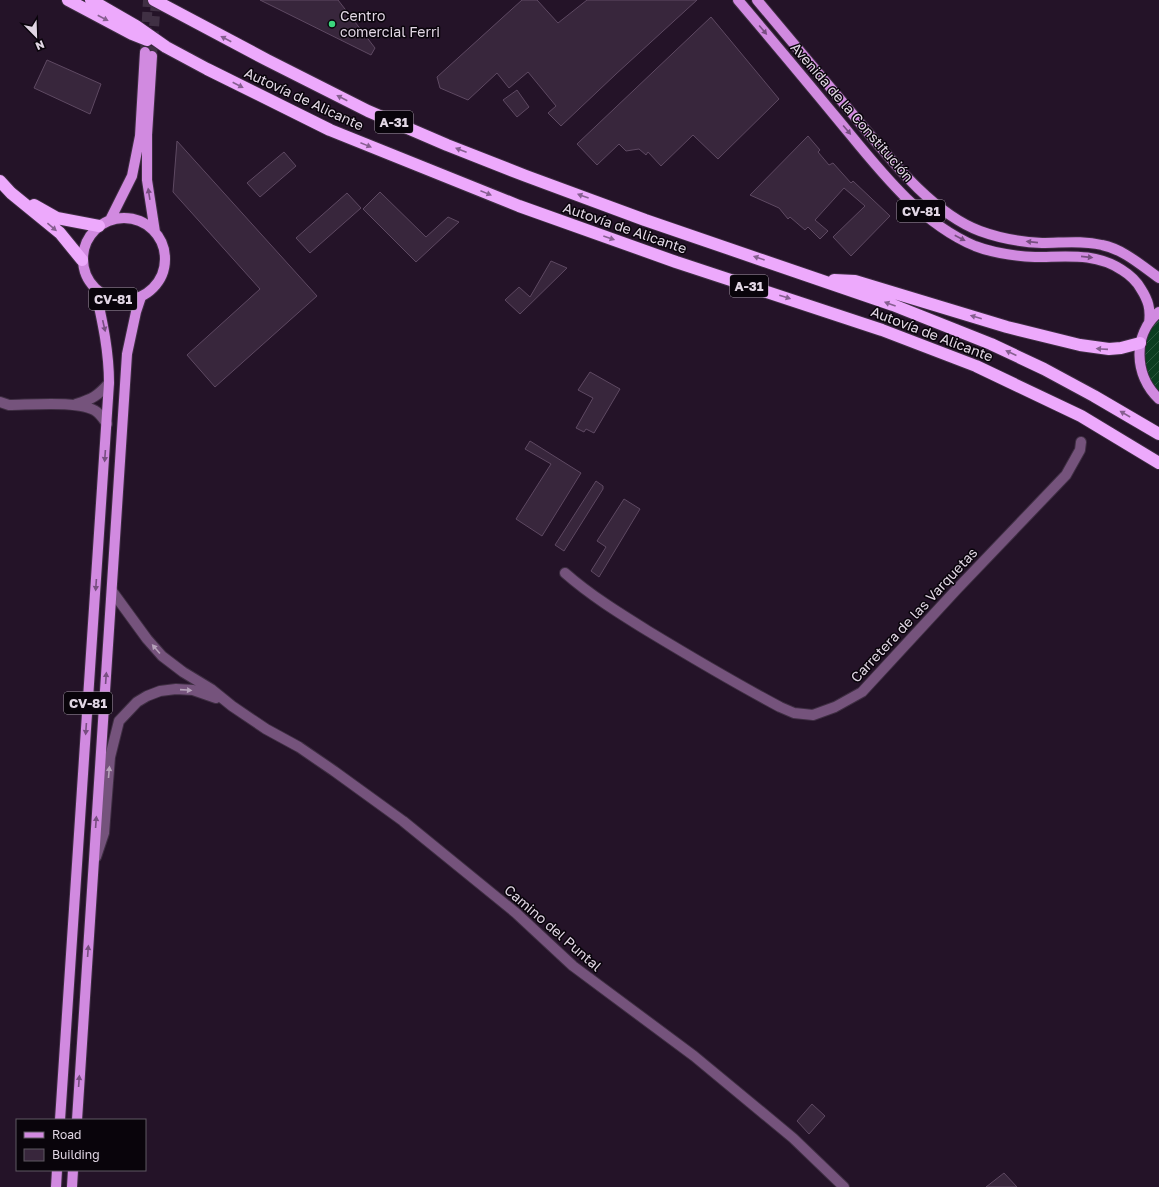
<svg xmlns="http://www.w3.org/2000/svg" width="1159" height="1187" viewBox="0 0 1159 1187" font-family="'Golos Text',sans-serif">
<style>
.garden{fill:url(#garden-furrows)}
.building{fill:#38263c;stroke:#5e4962}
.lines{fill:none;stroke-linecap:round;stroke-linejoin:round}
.primary-tunnel{stroke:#403044;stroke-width:10;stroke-dasharray:10 5;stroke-linecap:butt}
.street-casing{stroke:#3e2e42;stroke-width:12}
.primary-casing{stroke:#3e2e42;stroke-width:12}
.highway-casing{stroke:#3e2e42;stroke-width:14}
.street{stroke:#75537c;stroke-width:10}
.primary{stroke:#d18ae0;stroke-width:10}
.highway{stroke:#eda9fc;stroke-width:12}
.oneway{fill:#865f90}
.oneway2{fill:#774e80}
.oneway3{fill:#b6a2ba}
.poi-dot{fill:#3cd77e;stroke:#09040b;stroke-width:1.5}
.labels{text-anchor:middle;stroke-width:3;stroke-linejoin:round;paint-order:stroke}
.shield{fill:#09040b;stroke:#a097a3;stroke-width:1}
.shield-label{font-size:13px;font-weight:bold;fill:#e1d6e4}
.poi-label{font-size:14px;fill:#e1d6e4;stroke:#09040b;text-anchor:start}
.street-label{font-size:14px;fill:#e1d6e4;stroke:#09040b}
</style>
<defs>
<pattern id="garden-furrows" width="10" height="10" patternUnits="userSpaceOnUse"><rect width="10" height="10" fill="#0b3e20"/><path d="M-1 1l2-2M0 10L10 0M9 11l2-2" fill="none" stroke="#2e5940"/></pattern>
</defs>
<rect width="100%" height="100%" fill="#241328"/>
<path class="garden" d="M1159 312V399L1146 383 1140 343Z"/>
<path class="building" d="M260 0H338L375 48 371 55Z
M522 0H537L558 23 587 0H697L616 74 561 126 548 113 556 106 528 72 509 88 497 73 468 100 440 88 437 77Z
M711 17 779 99 718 159 693 135 661 166 648 152 646 155 639 149 626 151 619 144 597 165 577 144Z
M47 60 101 84 90 114 34 88Z
M517 90 529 107 517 117 503 100Z
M808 136 820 150 818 152 829 165 833 163 851 183 853 181 890 216 851 256 833 237 865 206 844 188 815 220 828 231 820 239 808 227 805 230 790 217 788 219 779 208 750 195Z
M177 141 317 296 215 387 187 355 260 289 173 192Z
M284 152 296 166 260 197 247 183Z
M380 192 426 237 448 217 459 222 416 262 363 209Z
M347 193 361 208 310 253 296 238Z
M551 261 567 268 520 314 505 300 519 287 530 297Z
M590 372 620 389 594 433 586 429 584 432 576 428 593 398 578 390Z
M530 441 581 473 542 536 516 519 551 464 525 449Z
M596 481 603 486V489L564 551 555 545Z
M624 499 640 509 599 577 591 571 606 547 597 541Z
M812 1104 825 1116 809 1134 797 1121Z
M1004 1173 1017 1187H986Z"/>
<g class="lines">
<path class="primary-tunnel" d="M145 52 148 0
M152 56 156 0"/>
<defs>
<path id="street" d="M0 402 9 405C30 405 81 400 97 412 101 415 104 420 107 424
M76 404C92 399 98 396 109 383
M565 573C590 595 619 613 648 631 691 657 735 683 780 707L794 713 813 715 835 707 862 692 957 589 1066 475 1080 450 1081 442
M112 591 147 639 162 656 183 672 211 689 232 706 266 729 299 747 334 771 403 821 516 913 573 966 694 1056 793 1138 844 1187
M96 857 104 833 110 757 119 721 137 702 147 696 160 691 176 689 193 690 216 698"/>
<path id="primary" d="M738 0C771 39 803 77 835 116 875 164 916 221 975 246 993 253 1015 256 1035 257 1065 257 1095 252 1122 270 1130 275 1136 280 1141 289 1148 300 1151 309 1149 323
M757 0C788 37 819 74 850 111 885 152 929 212 980 231 999 238 1021 242 1042 243 1062 243 1082 240 1102 245 1123 249 1142 266 1159 278
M152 56 147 135V180L155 232
M83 259a41 41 0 1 1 82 0a41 41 0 1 1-82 0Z
M110 220 132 176 140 136 145 52
M1159 312C1132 334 1134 376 1159 399
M60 1120 109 383C109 350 102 320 95 288
M77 1120 127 354 136 312 141 297
M56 1187 57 1170
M72 1187 73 1170"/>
<path id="highway" d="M68 0 132 34 147 40
M91 0 136 26 166 47 207 69 330 130 519 206 676 262 882 330 976 366 1081 416 1159 463
M154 0 267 60 368 111 447 145 526 176 645 220 893 305 991 344 1044 369 1094 396 1159 434
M0 181 11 193 60 233 82 260
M34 205 57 218 99 226
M834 280 855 281 1007 327 1080 345 1109 349 1121 348 1140 343"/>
</defs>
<use href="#street" class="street-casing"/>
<use href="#primary" class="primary-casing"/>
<use href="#highway" class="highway-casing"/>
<use href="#street" class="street"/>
<use href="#primary" class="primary"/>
<use href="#highway" class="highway"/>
</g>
<defs><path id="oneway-solid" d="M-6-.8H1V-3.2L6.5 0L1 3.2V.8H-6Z"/></defs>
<g class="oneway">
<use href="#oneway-solid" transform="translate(103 18) rotate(28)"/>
<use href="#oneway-solid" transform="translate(226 39) rotate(-152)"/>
<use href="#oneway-solid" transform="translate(238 85) rotate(27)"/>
<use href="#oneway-solid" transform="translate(342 98) rotate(-153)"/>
<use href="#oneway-solid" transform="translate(366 145) rotate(22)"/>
<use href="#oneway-solid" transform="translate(461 150) rotate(-159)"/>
<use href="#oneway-solid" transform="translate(486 193) rotate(22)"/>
<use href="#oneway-solid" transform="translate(583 196) rotate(-160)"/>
<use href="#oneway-solid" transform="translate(52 227) rotate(40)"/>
<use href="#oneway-solid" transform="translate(609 238) rotate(19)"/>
<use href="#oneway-solid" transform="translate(759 258) rotate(-161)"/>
<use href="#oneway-solid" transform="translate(785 297) rotate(18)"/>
<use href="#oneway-solid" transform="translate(890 304) rotate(-160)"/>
<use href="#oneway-solid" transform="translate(976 317) rotate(-164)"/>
<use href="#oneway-solid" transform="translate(1102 349) rotate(-176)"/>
<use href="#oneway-solid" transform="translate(1011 353) rotate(-155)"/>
<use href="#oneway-solid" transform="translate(1125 414) rotate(-150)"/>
</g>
<g class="oneway2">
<use href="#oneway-solid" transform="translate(763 30) rotate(50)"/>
<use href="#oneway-solid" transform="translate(847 130) rotate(50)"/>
<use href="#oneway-solid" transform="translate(149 194) rotate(-99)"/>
<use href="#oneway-solid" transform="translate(960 238) rotate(28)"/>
<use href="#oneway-solid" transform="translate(1032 242) rotate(-174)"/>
<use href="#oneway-solid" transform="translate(1087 257) rotate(6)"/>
<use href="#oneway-solid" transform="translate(104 326) rotate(77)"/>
<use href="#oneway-solid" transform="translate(105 456) rotate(94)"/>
<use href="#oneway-solid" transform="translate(96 585) rotate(94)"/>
<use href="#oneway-solid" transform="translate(106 678) rotate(-86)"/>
<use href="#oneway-solid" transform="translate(86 729) rotate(94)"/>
<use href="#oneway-solid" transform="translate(96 822) rotate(-86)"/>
<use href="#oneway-solid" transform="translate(88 951) rotate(-86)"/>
<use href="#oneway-solid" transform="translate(79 1081) rotate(-86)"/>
</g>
<g class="oneway3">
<use href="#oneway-solid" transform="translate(156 649) rotate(-131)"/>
<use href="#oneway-solid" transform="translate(186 690) rotate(4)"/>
<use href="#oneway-solid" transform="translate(109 772) rotate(-85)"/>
</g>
<circle class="poi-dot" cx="332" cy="24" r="4"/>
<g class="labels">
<g class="shield">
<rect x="375" y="111" width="38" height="22" rx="3"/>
<rect x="897" y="200" width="48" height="22" rx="3"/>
<rect x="730" y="275" width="38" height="22" rx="3"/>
<rect x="89" y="288" width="48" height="22" rx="3"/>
<rect x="64" y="692" width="48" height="22" rx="3"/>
</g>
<g class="shield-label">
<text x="394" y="127">A-31</text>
<text x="921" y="216">CV-81</text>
<text x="749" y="291">A-31</text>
<text x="113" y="304">CV-81</text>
<text x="88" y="708">CV-81</text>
</g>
<g class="poi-label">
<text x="340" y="21">Centro<tspan x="340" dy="16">comercial Ferri</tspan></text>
</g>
<g class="street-label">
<text transform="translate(304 99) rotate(25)" y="5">Autovía de Alicante</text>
<text transform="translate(852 112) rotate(49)" y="5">Avenida de la Constitución</text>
<text transform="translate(625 228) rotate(19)" y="5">Autovía de Alicante</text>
<text transform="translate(932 334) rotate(21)" y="5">Autovía de Alicante</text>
<text transform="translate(914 615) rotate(-47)" y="5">Carretera de las Varquetas</text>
<text transform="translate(553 928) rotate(41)" y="5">Camino del Puntal</text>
</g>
</g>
<rect x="16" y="1119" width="130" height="52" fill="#09040b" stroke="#5f5862"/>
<rect x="24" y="1132" width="20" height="6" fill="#d18ae0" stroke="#5f5862"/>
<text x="52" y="1139" font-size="12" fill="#e1d6e4">Road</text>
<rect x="24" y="1149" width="20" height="12" fill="#38263c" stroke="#5f5862"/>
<text x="52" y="1159" font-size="12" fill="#e1d6e4">Building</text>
<g transform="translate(36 36) rotate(157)" stroke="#09040b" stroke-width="3" paint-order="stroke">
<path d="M0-3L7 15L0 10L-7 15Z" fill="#e1d6e4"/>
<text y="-6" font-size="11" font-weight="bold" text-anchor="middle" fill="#e1d6e4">N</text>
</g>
</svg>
